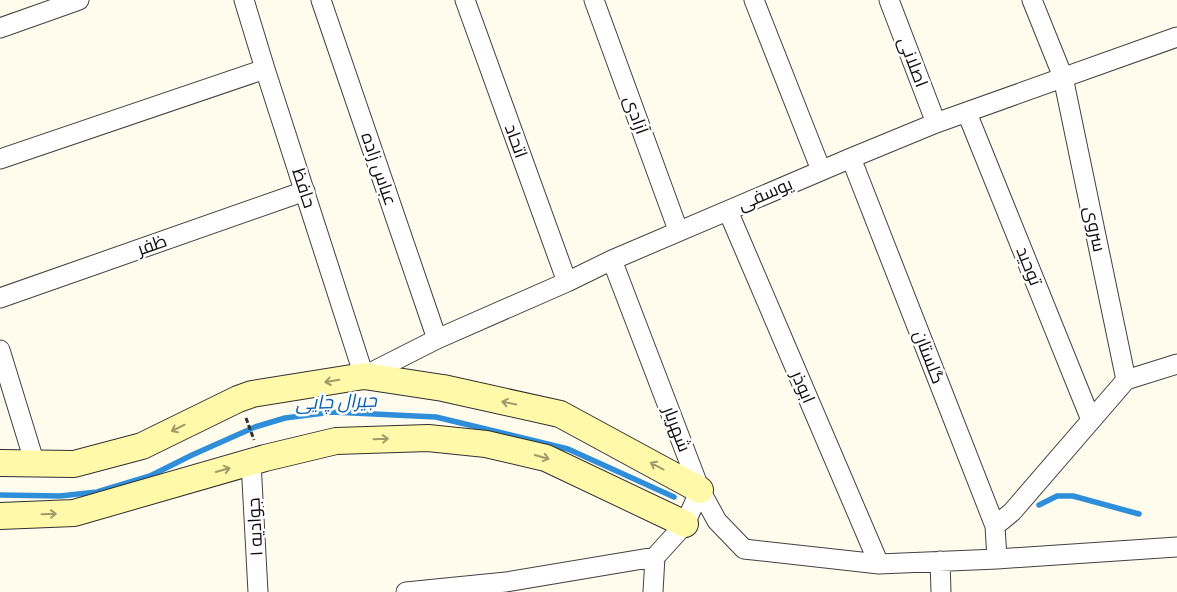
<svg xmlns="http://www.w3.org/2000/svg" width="1177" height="592" viewBox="0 0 1177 592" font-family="'Zilla Slab',Cairo,serif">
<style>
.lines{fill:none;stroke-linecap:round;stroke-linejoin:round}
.stream{stroke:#2e8ed9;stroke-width:5.5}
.street-casing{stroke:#414141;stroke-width:21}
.secondary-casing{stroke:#303030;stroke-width:28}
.path{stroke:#303030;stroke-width:3;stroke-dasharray:5 2.5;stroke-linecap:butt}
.street{stroke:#fff;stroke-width:19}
.secondary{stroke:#fff9a9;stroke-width:26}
.oneway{stroke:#9f9b6b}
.labels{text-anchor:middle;stroke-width:5;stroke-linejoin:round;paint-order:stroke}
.street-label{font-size:18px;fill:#0e0e0e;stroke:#fff}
.water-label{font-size:19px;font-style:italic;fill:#0b5fab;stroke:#fff}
</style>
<rect width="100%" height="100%" fill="#fffcee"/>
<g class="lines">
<path class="stream" d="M0 495 60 496 97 492 150 476 192 455 255 427 285 418 332 412 436 417 568 449 674 497
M1039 505 1057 496H1073L1139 514"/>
<defs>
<path id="street" d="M244 0 265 69 364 376 437 339 567 282 612 260 851 158 936 123 1177 37
M321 0 437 339
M465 0 567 282
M594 0 678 230
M754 0 821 170
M889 0 936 123
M1032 0 1063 77 1126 380
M0 28 79 0
M967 113 1091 420
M851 158 995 526 997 559
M0 159 265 69
M728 211 879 564
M612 260 700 490 717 521 744 549 879 564 997 559 1177 547
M0 298 305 191
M0 350 35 464
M251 462 258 592
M995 526 1012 512 1126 380 1177 364
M940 561 941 592
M406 592 506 582 655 557
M653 592 655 557 685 524 700 490"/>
<path id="secondary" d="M0 463 74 464 142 446 238 399 252 394 364 376 443 388 560 414 700 490
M0 516 74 513 265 458 336 441 428 438 486 444 546 458 685 524"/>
</defs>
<use href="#street" class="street-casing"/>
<use href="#secondary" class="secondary-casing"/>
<path class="path" d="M246 418 254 440"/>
<use href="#street" class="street"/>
<use href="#secondary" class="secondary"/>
</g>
<defs><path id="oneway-shaft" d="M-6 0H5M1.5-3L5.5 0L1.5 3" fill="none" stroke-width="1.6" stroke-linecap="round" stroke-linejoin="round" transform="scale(1.25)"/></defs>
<g class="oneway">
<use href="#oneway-shaft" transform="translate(332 381) rotate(171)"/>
<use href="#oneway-shaft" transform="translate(509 403) rotate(-168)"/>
<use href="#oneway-shaft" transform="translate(178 428) rotate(154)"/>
<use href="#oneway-shaft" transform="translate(381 439) rotate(-2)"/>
<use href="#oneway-shaft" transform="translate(542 457) rotate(16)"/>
<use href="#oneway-shaft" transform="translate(657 466) rotate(-152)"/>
<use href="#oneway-shaft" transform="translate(223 470) rotate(-16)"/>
<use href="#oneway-shaft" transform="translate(49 514) rotate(-2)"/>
</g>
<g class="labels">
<g class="street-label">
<text transform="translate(913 62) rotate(69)" y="6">اصلانی</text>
<text transform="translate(636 115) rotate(70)" y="6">آزادی</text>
<text transform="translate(516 141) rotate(70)" y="6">اتحاد</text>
<text transform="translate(379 169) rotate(71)" y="6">عباس زاده</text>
<text transform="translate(304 188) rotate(72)" y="6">حافظ</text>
<text transform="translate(765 194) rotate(-23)" y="6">یوسفی</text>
<text transform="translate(1095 229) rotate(78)" y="6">سروی</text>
<text transform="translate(152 245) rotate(-19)" y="6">ظفر</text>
<text transform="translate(1029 266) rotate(68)" y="6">توحید</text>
<text transform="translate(929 357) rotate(69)" y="6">گلستان</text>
<text transform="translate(803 387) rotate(67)" y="6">ابوذر</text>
<text transform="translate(677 429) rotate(69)" y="6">شهریار</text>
<text transform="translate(255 527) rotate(-93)" y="6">جوادیه ۱</text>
</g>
<g class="water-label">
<text transform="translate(336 401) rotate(-2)" y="7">جیرال چایی</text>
</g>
</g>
</svg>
